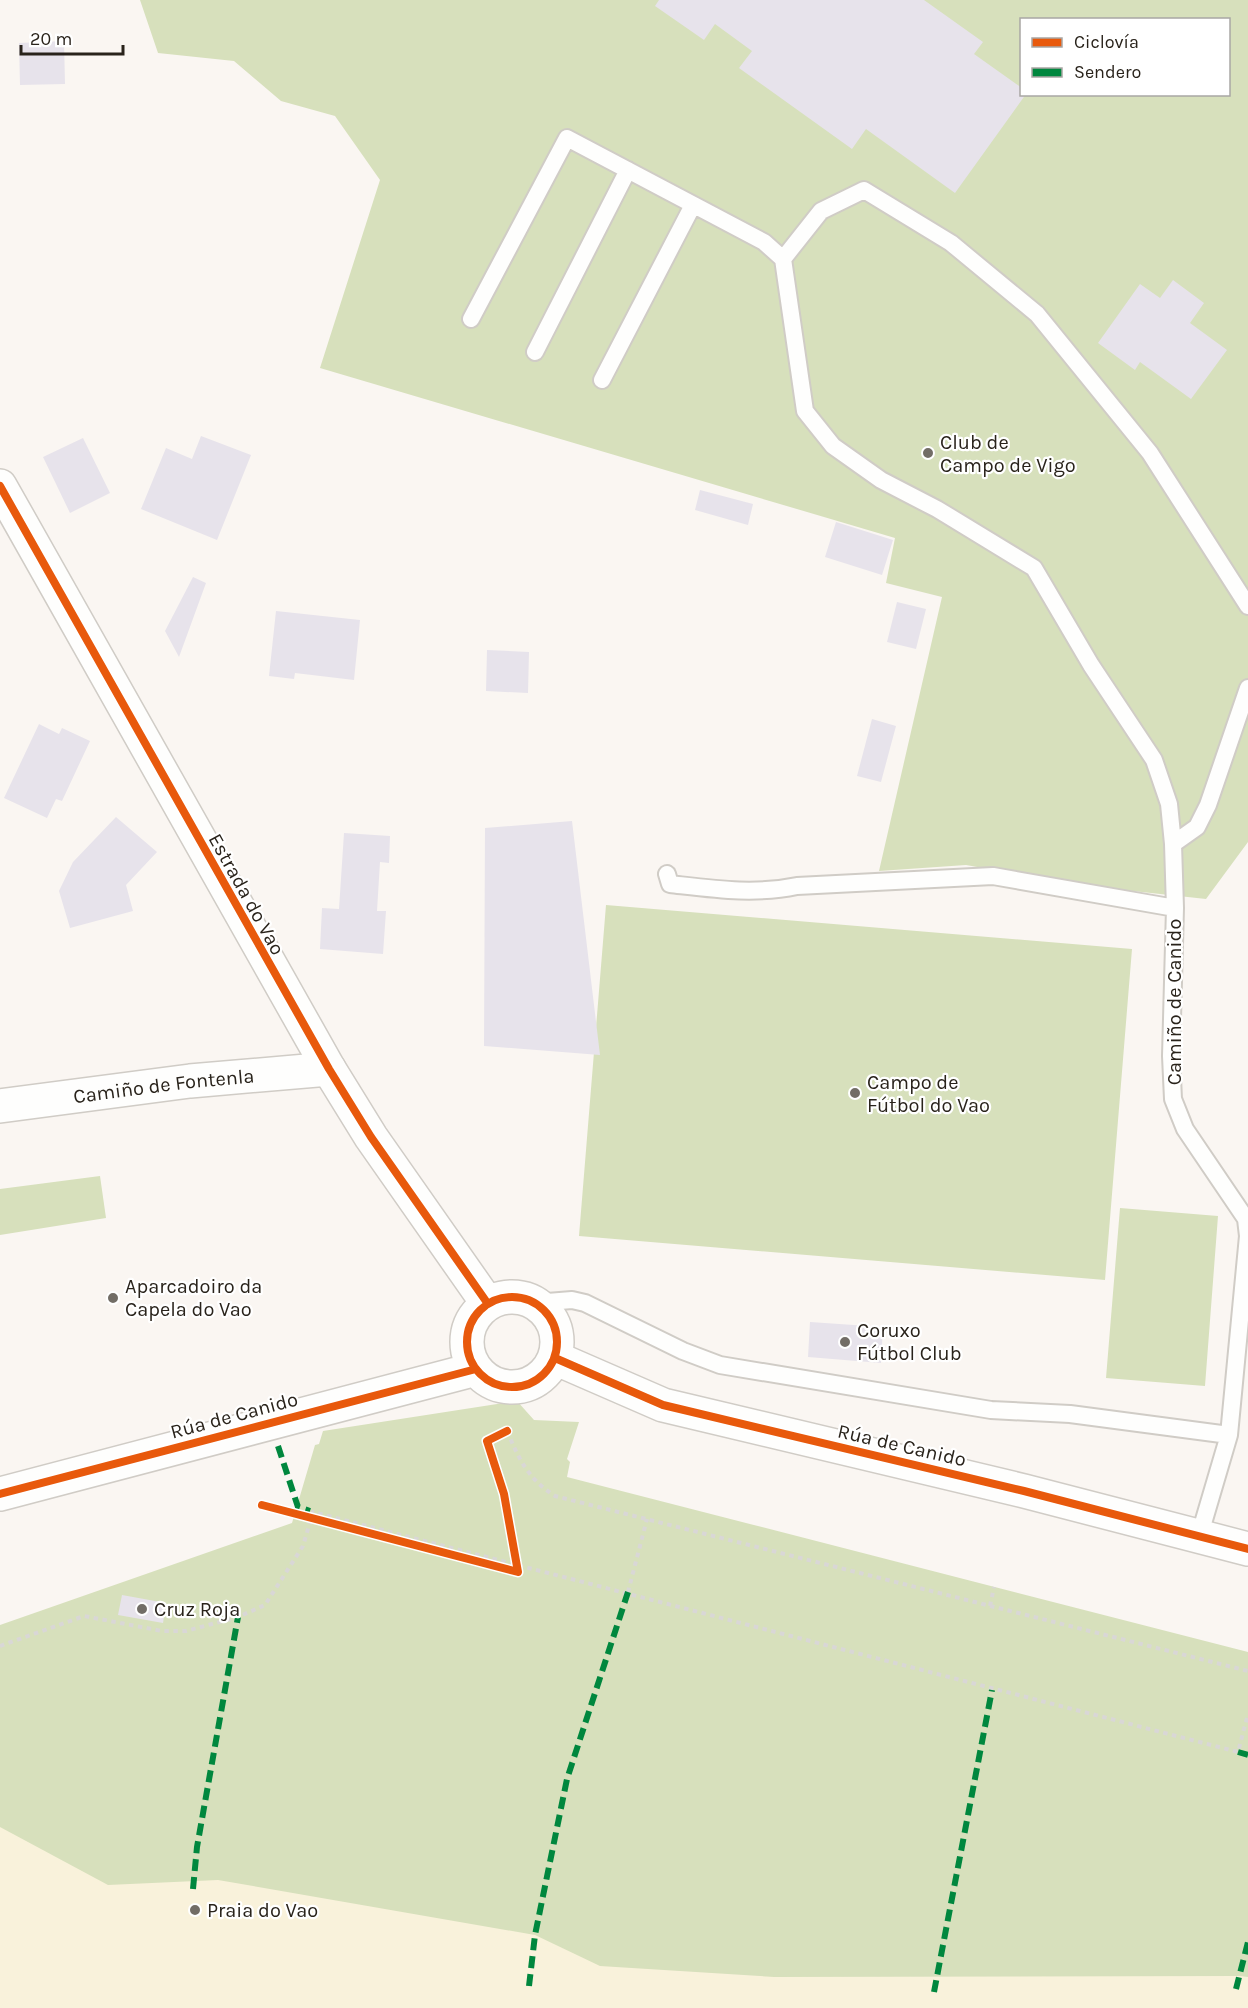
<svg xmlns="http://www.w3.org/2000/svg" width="1248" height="2008" viewBox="0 0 1248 2008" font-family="Karla,sans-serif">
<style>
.green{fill:#d7e0bc;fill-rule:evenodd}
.sand{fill:#f9f2db}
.building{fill:#e7e3eb}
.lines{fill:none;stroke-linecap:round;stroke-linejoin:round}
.lane-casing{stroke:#d0ccc6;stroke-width:20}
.street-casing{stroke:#d0ccc6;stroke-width:36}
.secondary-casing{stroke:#d0ccc6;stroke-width:36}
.path{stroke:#d9d7d6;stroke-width:4;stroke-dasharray:4.5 4.5;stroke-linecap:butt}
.lane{stroke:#fefefd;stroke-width:16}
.street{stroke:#fefefd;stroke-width:33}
.secondary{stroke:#fefefd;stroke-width:33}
.quiet{stroke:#00873e;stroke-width:6;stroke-dasharray:12 6;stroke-linecap:butt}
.cycleway-casing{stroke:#fff;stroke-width:11}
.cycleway{stroke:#e8590c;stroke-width:8}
.poi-dot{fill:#726d66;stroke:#fff;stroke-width:2}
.labels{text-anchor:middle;stroke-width:4.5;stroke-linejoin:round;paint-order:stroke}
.poi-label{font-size:20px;fill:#29231b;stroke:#fff;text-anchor:start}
.street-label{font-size:20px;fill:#29231b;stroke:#fff}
</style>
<rect width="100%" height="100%" fill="#faf6f2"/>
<path class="green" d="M140 0H1248V842L1206 899 1078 885 966 865 879 871 942 597 886 583 895 538 320 368 380 180 335 116 281 101 234 61 158 53ZM1022 20H1228V94H1022Z
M606 905 1132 949 1105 1280 579 1236Z
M100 1176 106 1218 0 1235V1189Z
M1120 1208 1218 1216 1205 1386 1106 1378Z
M517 1401 534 1420 579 1422 567 1459 570 1462 567 1477 1248 1652V2008H0V1625L292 1523 315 1445 319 1444 323 1431Z"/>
<path class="sand" d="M0 1827 108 1885 218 1880 535 1935 600 1966 774 1977 1240 1976 1248 1977V2008H0Z"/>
<path class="building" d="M659 0H924L983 42 974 54 1022 88V94H1026L955 193 866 129 852 149 739 68 752 51 715 24 704 40 655 6Z
M64 41 65 84 20 85 19 43Z
M1173 280 1204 303 1190 323 1227 350 1191 399 1140 362 1135 370 1098 343 1140 284 1160 298Z
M201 436 251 455 217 540 141 509 166 448 192 459Z
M83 438 110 493 70 513 43 457Z
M700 490 753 504 748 525 695 510Z
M836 522 893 540 882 575 825 557Z
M193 577 206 583 179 657 165 631Z
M897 602 926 609 916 649 887 642Z
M276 611 360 620 354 680 295 673 294 679 269 676Z
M487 650 529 652 528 693 486 691Z
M872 719 896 726 881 782 857 776Z
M39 724 59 734 62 728 90 741 62 801 56 799 47 818 4 798Z
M116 817 157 852 126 885 133 911 70 928 59 891 73 862Z
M572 821 600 1055 484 1046 485 828Z
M344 833 390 836 389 863 380 862 377 911H386L383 954 320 949 322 908 339 909Z
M810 1322 883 1327 881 1363 808 1357Z
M122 1595 166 1603 163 1623 118 1615Z"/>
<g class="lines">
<defs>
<path id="lane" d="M783 259 821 211 864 190 951 243 1037 314 1150 453 1248 606
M471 319 567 138 764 242 783 259 805 411 833 446 881 480 937 509 1034 568 1091 665 1154 760 1169 804 1173 844
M535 352 628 170
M602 380 693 205
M667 874 670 884C714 889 754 895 797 886L993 876 1175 908
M535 1303 572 1300 585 1303 683 1351 720 1365 991 1410 1070 1414 1229 1435
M1199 1537 1229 1435 1248 1236 1246 1219 1185 1129 1173 1099 1171 1056 1175 908 1173 844 1197 827 1208 805 1248 688"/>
<g id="street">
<path id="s1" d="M0 1106 190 1081 329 1069"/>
</g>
<path id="secondary" d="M0 486 329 1069 371 1137 488 1304
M467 1342a45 45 0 1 1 90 0a45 45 0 1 1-90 0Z
M555 1358 663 1405 1024 1491 1248 1549
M0 1494 476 1369"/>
</defs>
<use href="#lane" class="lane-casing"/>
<use href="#street" class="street-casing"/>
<use href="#secondary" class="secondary-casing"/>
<path class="path" d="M507 1431C519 1459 528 1479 555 1496L1248 1671
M628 1592 647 1519
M990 1606 994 1587
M0 1646 84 1616 162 1631H186L238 1617 265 1605 303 1546 313 1512 1238 1752 1248 1714"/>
<use href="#lane" class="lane"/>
<use href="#street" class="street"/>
<use href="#secondary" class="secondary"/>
<path class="quiet" d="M278 1446 298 1507 310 1511
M1238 1752 1248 1755
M193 1889 197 1847 238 1617
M529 1986 535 1935 567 1779 628 1592
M1236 1989 1248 1942
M934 1992 992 1690"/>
<defs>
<path id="cycleway" d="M0 486 329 1069 371 1137 488 1304
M467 1342a45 45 0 1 1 90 0a45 45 0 1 1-90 0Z
M555 1358 663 1405 1024 1491 1248 1549
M0 1494 476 1369
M262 1505 518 1572 504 1494 487 1441 507 1431"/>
</defs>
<use href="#cycleway" class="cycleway-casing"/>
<use href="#cycleway" class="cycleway"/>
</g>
<g class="poi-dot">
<circle cx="928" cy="453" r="6"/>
<circle cx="855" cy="1093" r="6"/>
<circle cx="113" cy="1298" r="6"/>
<circle cx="845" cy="1342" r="6"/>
<circle cx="142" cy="1609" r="6"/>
<circle cx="195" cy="1910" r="6"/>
</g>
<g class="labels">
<g class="poi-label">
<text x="940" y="449">Club de<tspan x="940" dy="23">Campo de Vigo</tspan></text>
<text x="867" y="1089">Campo de<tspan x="867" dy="23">Fútbol do Vao</tspan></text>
<text x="125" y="1293">Aparcadoiro da<tspan x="125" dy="23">Capela do Vao</tspan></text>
<text x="857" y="1337">Coruxo<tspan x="857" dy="23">Fútbol Club</tspan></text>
<text x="154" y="1616">Cruz Roja</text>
<text x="207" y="1917">Praia do Vao</text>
</g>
<g class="street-label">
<text transform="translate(247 894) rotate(61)" y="7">Estrada do Vao</text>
<text transform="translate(1174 1002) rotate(-90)" y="7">Camiño de Canido</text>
<text dy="7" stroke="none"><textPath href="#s1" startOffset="165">Camiño de Fontenla</textPath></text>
<text transform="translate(234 1415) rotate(-15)" y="7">Rúa de Canido</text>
<text transform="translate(902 1445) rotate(13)" y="7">Rúa de Canido</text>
</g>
</g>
<rect x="1020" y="18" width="210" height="78" fill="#ffffff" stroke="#a9a7a4" stroke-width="1.5"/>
<rect x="1032" y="38" width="30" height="9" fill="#e8590c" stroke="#a9a7a4" stroke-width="1.5"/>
<text x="1074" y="48" font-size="18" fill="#29231b">Ciclovía</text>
<rect x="1032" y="68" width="30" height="9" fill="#00873e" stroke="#a9a7a4" stroke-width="1.5"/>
<text x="1074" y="78" font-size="18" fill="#29231b">Sendero</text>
<path d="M21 45v9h102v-9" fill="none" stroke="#29231b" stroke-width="3"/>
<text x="30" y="45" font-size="18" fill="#29231b" stroke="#ffffff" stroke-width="4.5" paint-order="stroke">20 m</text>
</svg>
